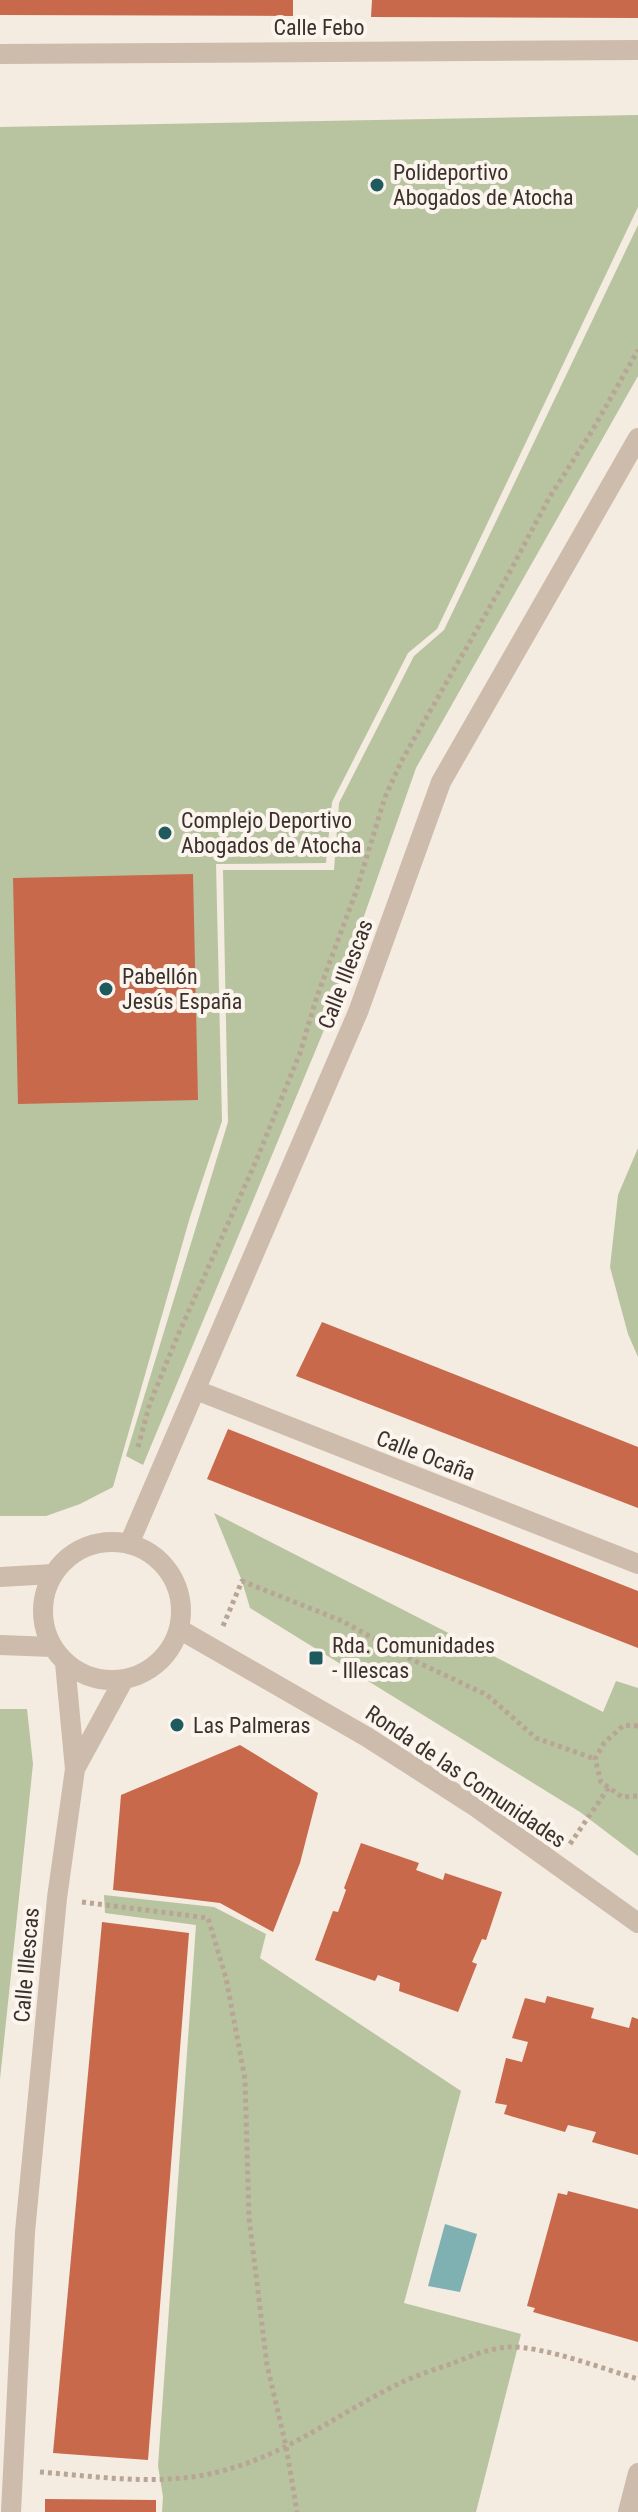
<svg xmlns="http://www.w3.org/2000/svg" width="638" height="2512" viewBox="0 0 638 2512" font-family="'Roboto Condensed',sans-serif">
<style>
.green{fill:#b8c4a0}
.water{fill:#7fb0b2}
.building{fill:#c8694b}
.lines{fill:none;stroke-linecap:round;stroke-linejoin:round}
.path{stroke:#b9a596;stroke-width:5;stroke-dasharray:4 4;stroke-linecap:butt}
.street{stroke:#cdbbac;stroke-width:20}
.poi-dot{fill:#1f5a5e;stroke:#fbf5ee;stroke-width:3}
.labels{text-anchor:middle;stroke-width:8;stroke-linejoin:round;paint-order:stroke}
.street-label{font-size:22px;fill:#3b302b;stroke:#fbf5ee}
.poi-label{font-size:22px;fill:#3b302b;stroke:#fbf5ee;text-anchor:start}
</style>
<rect width="100%" height="100%" fill="#f4ebe1"/>
<path class="green" d="M638 115V207L437 629 408 653 332 802 326 863 216 864 222 1121 190 1217 113 1487 80 1504 46 1516H0V127Z
M638 225V376L416 768 324 1030 143 1465 126 1456 228 1122 223 870H334L339 803 414 656 444 630Z
M638 1148V1357L628 1334 610 1267 618 1195Z
M214 1513 603 1712 616 1681 638 1688V1856L580 1812 250 1608 242 1581Z
M0 1709H27L33 1764 0 2079Z
M104 1895 214 1907 266 1934 260 1958 461 2091 404 2303 521 2334 476 2512H162L163 2497 158 2466 196 1925 105 1913Z"/>
<path class="water" d="M445 2224 477 2234 460 2292 428 2286Z"/>
<path class="building" d="M0 0H293V16L0 15Z
M372 0H638V18L371 17Z
M193 874 198 1100 18 1104 13 878Z
M322 1322 638 1447V1508L296 1376Z
M228 1429 638 1591V1648L207 1479Z
M240 1745 318 1793 300 1863 273 1932 220 1903 113 1890 121 1795Z
M361 1843 419 1863 416 1870 443 1880 445 1873 502 1892 486 1940 482 1939 472 1962 477 1964 458 2012 399 1991 400 1983 378 1975 375 1981 315 1960 333 1911 338 1912 346 1890 344 1888Z
M102 1922 189 1933 148 2460 53 2453Z
M547 1996 594 2008 591 2018 629 2028 632 2017 638 2019V2155L592 2142 596 2132 568 2125 565 2132 504 2114 507 2105 495 2103 506 2058 522 2062 528 2042 512 2038 525 1998 545 2003Z
M568 2191 638 2209V2342L533 2312 535 2308 527 2306 558 2193 567 2195Z
M45 2499 156 2500V2512H45Z"/>
<g class="lines">
<path class="path" d="M138 1447 150 1403 178 1335 256 1161 300 1053 317 996 356 892 385 797 402 760 507 577 549 498 592 431 638 350
M223 1626 242 1581 342 1621 413 1660 487 1695 536 1738 595 1759
M638 1726 624 1725 604 1743 595 1759 601 1782 622 1797 638 1796
M570 1844 609 1787
M82 1902 208 1918 226 1978 245 2079 249 2218 267 2365 286 2446 297 2512
M40 2472C104 2477 170 2488 232 2468 291 2451 340 2413 394 2386 412 2377 432 2370 451 2364 468 2357 490 2348 509 2347 543 2346 604 2369 638 2379"/>
<path class="street" d="M0 54 638 50
M196 1390 638 1564
M43 1611a69 69 0 1 1 138 0a69 69 0 1 1-138 0Z
M129 1544 358 1012 441 782 638 438
M0 1577 53 1574
M179 1629 367 1737 476 1807 638 1923
M0 1645 52 1647
M75 1769 124 1679
M11 2512 25 2232 57 1898 75 1769 65 1663
M628 2512 638 2473"/>
</g>
<g class="poi-dot">
<circle cx="377" cy="185" r="8"/>
<circle cx="165" cy="833" r="8"/>
<circle cx="106" cy="989" r="8"/>
<rect x="308" y="1650" width="16" height="16" rx="4"/>
<circle cx="177" cy="1725" r="8"/>
</g>
<g class="labels">
<g class="street-label">
<text x="319" y="35">Calle Febo</text>
<text transform="translate(345 974) rotate(-69)" y="8">Calle Illescas</text>
<text transform="translate(426 1455) rotate(21)" y="8">Calle Ocaña</text>
<text transform="translate(466 1776) rotate(34)" y="8">Ronda de las Comunidades</text>
<text transform="translate(26 1965) rotate(-85)" y="8">Calle Illescas</text>
</g>
<g class="poi-label">
<text x="393" y="180">Polideportivo<tspan x="393" dy="25">Abogados de Atocha</tspan></text>
<text x="181" y="828">Complejo Deportivo<tspan x="181" dy="25">Abogados de Atocha</tspan></text>
<text x="122" y="984">Pabellón<tspan x="122" dy="25">Jesús España</tspan></text>
<text x="332" y="1653">Rda. Comunidades<tspan x="332" dy="25">- Illescas</tspan></text>
<text x="193" y="1733">Las Palmeras</text>
</g>
</g>
</svg>
